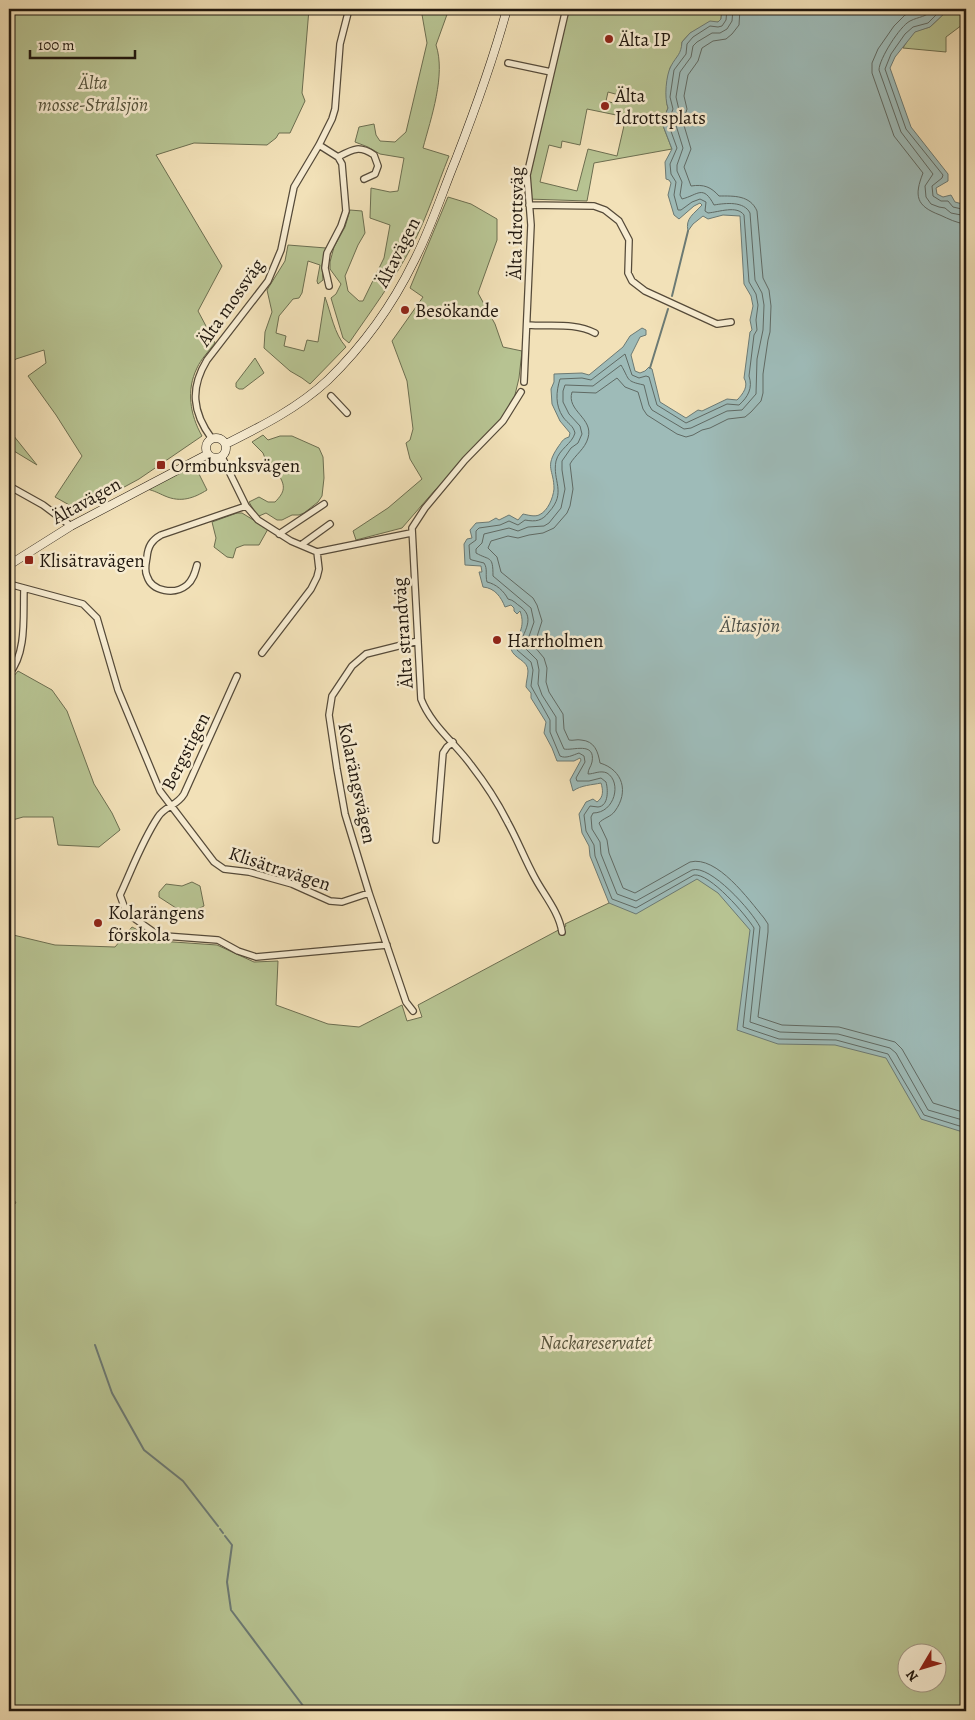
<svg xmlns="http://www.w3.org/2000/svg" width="975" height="1720" viewBox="0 0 975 1720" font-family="Alegreya,serif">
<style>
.green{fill:#b7c392;stroke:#6c6e50;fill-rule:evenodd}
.water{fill:#9ebbb8;stroke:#6c7a74}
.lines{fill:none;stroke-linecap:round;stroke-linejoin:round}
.shore{stroke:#606a64;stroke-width:1}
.stream{stroke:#6c7a74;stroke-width:2}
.street-casing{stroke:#554a39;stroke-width:8}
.secondary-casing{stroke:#21180f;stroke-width:9}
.street{stroke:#f7ecd1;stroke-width:5.5}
.secondary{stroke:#f7ecd1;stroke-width:8}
.poi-dot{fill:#8f2418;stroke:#f7ecd1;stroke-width:2}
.labels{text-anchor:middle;stroke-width:5;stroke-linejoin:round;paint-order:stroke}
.poi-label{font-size:19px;fill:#21180f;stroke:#f7ecd1;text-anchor:start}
.park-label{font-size:19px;font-style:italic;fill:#56543d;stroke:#f7ecd1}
.street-label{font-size:19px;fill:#21180f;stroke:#f7ecd1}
.water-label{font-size:20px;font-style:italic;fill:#4d514a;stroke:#f7ecd1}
</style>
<rect width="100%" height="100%" fill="#f2e1b8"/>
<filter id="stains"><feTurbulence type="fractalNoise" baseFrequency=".004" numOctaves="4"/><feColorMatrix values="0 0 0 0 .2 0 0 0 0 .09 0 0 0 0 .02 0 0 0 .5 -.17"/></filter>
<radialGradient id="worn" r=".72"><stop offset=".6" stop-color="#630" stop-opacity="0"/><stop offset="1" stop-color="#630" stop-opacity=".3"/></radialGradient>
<path class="green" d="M9 9H309L302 93 305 101 290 133H279L276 138 267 145 194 143 156 155 222 266 198 311 215 343C209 351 201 359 197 368 186 390 190 415 202 436L139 479 80 511 55 497 82 456 56 415 28 376 46 363 44 350 16 359 9 365Z
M421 9H449L436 45C446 75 431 118 423 148L449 156C437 186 427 217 412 246 394 280 371 311 349 343L343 338 331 298 336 294 341 284 330 269V262L334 247 345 227 350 210 362 211 365 233 358 245 345 276 348 291 359 301H363L384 258 390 225 370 218 371 188 390 192 398 191 404 158 380 154 368 147 355 142 359 127 374 124 376 135 380 141 395 142 406 132 427 43Z
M567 9H722L721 19 718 22 690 33 682 42V52L670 68 667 104 668 108 662 123 672 149 594 163 587 201 528 199 526 182 545 97 549 96ZM608 92 619 95 617 104 606 101ZM587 109 626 117 617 156 588 149 577 191 540 182 549 145 561 148 562 141 580 145Z
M949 9H966V22L946 37V52L903 48 909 38 915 31 930 27Z
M448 197 471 204 497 219V240L478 293 495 324 503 347 522 351 519 378 514 399 494 430 435 490 402 528 356 540 353 531 388 508 422 479 410 459 406 443 410 440 413 429 407 381 392 341 423 297 410 288Z
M288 245 326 248 322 265 323 280 318 284 317 281 320 265 308 261 302 293 299 298 293 299 279 316 276 333 286 336 284 346 304 351 307 340 318 342 325 297C331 313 334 334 346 347L310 384 302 378 290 371 264 348 265 332 272 312 267 290 285 261Z
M255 358 264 373 243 389H239L236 387V383Z
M966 371V1711H9V1207L16 1203 9 1191V934L55 945 115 947 132 927 159 941 217 945 254 962 278 961 276 1005 328 1024 359 1027 402 1005 407 1021 422 1017 418 1005 566 926 565 924 609 903ZM908 1652H938V1682H908Z
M9 430 37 465 9 448Z
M263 435 268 440 280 436H292L319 448 323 457 324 478 322 496 318 502 304 513 299 515H292L282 520H277L266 513 259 516 255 512 249 502 259 497 268 502H275C285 492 286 486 278 474L272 476 263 453 252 442Z
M194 464 207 490C194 498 181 503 165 496 158 493 155 491 147 489Z
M237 513H242L268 529 259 545H244L236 548 233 558 227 557 214 547 216 538 212 522Z
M18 671 52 690 67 711 94 784 112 813 120 830 99 847 58 845 53 817H23L9 821V682Z
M192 882 200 886 204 906 194 911 176 908 159 897V892L166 884 182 886Z"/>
<path class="water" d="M722 9H949L930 27 915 32 895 57 890 68 911 127 948 174V181L936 188 937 194 943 197 951 195 955 202 966 205V1133L921 1119 886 1058 835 1045 778 1044 737 1030 750 930 718 893 697 879 636 914 609 903 590 856 589 846 582 833 579 814 586 802 593 799 597 802C604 797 603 790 601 783 592 785 581 785 573 791L570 780 581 760 580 758 574 761H557L552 748 544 733 546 722 531 698V693L526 687C526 682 528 676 528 671 528 660 514 659 511 649 518 636 526 627 520 611L517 614 514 611V608L511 605 505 607C501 597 495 588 483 587L479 572H482L481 566 465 565 464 544 467 539 472 538 470 530 476 523 489 522 496 518 499 520 509 515 518 520 523 514C528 515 534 517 539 515 548 511 553 498 554 489 554 469 544 468 558 447 562 442 562 439 569 437L570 433 560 421 552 404 551 389 554 382V374L582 373 589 375 623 347 630 336 642 328 646 330V335L640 337 631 355 635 371 640 373 645 371 649 367 652 369 660 402 686 418 698 410 702 411 727 399 737 400C743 394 749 386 744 378L750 332 752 330 750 320 753 306 751 296 744 284 740 216 723 215 708 219 703 216 693 224 688 231C685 218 694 214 702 205L700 203 694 206 679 219 674 215 668 195 671 183 669 180 666 179 665 162 672 149 662 123 668 108C664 98 666 75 671 66 677 55 681 55 682 42L690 33 710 21 718 22 721 19Z"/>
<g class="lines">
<path class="shore" d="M727 9 726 20 722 26 718 27 710 26 693 37 687 44 686 54 674 70 670 97 673 109 668 123 677 148 670 164 671 174 676 182 674 195 678 210H681L692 202 700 199 706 202 705 211 708 213C719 212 737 205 744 215L749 282 756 294 758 305 756 320 757 330 754 335 749 376C753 388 748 397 739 405L727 404 686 423 657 405 649 377 646 376 639 378 632 375 625 354 591 380 582 378 560 379C556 392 555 405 563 417 568 424 573 425 575 433 572 444 559 449 556 461 552 481 567 492 549 512 542 521 536 522 525 520L518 525 509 521 500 525 479 528 476 531V540L469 545 470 559 472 560 484 563C488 569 485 575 487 582 496 584 504 591 508 599 514 600 516 604 521 607 537 619 521 636 517 650L531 662 533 670 531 686 550 720V732L560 756C566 759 573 755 579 753L584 756 585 762 576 778 577 781H589L601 778 606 782C608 789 609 806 598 807 595 807 593 806 590 806L584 815 586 831 594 845 595 856 612 899 636 908 694 875C710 873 746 915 754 928L743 1027 779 1039 836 1040 888 1054 924 1115 966 1128
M733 9 732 21 727 29 720 33H712L697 42 693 46 691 57 680 72 676 97 679 110 675 122 683 148 677 165V171L682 182 680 195 682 199C698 195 703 184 714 205 726 203 744 201 750 213L755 280 762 293 764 305 763 330 757 359 756 394 742 410 727 411 691 428 684 429 652 410 649 405 644 385C625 381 630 380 621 365L593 386 565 385 563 391V402L569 414 580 426 582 434 578 443 571 448 562 461V470L565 489 561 508 549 523 544 526 528 527 518 531 509 528 484 534 482 543 476 549V553C490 561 493 555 493 576L531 608 534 622 525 648 537 660 539 670 538 684 542 695 556 717V731L564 749C572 751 596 741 592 762 591 767 588 769 588 774 594 774 600 770 607 773 622 782 615 813 593 813L591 817 592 829 600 842 601 854 617 894 636 901 692 870C710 864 752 911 760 927L750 1022 780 1032 838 1034 890 1048 896 1053 928 1110 966 1121
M740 9 739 25 732 34 726 39 713 41 702 48 698 61 688 75 684 96 687 109 683 122 691 149 684 167 691 186C704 184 711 187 719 196 734 196 750 195 757 211L763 278 769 290 771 306 770 332 768 340 763 374V393L761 401 751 412 745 417 728 419 710 428 702 430 693 435 686 437 677 434 647 415 643 409 638 392 625 387 617 378 596 393 572 392C566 411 594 418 588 438 585 449 575 455 570 464L573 489 570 506 567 513 554 528 543 533 529 535 518 538 508 536 491 541 488 548 497 557 501 572 533 598 537 605 542 621 534 646 544 658 547 668 546 682 549 692 563 714 564 729 569 740C573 741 577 739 581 740 595 741 598 752 600 763 623 770 629 792 615 811 611 817 603 818 599 823L607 840 609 853 623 888 635 893 690 862C717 855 749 900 764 918L768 924V932L758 1017 782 1025 839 1027 895 1042 902 1049 933 1103 966 1113
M923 9 905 15 894 26 878 49 872 63V73L894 136 923 173C914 196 916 206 940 215 949 219 956 223 966 224
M934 9C925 18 920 16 910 21 900 26 879 59 879 70L901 132 933 174 925 186 926 197 931 204 939 207 945 208 951 213 966 216
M942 9 928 23 913 27 905 34 891 54 885 69 906 129 943 175 942 178 932 186 933 196 941 201H948L953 207 966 210"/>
<path class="stream" d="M672 296 688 231
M650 368 668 309
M95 1345 112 1393 144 1450 183 1481 218 1526
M220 1529 223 1533
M225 1536 232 1545 227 1582 231 1610 307 1711"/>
<defs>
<path id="street" d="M508 63 551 72
M319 145 338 157 342 164 343 176 346 211 341 226 327 253 325 268 329 286
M338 157C353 149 359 145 374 155L378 166 375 174 364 179
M529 205 594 206 605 210 619 221 629 240 628 273 632 281 645 291 717 324 731 322
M528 325C550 327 574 322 595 333
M524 382 531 225 527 175 566 9
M521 392 503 421 465 460 425 508 412 528 421 699C431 725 455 743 471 765 485 783 498 803 508 823 518 841 525 860 535 878 544 895 559 912 562 932
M331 396 347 413
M212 439C192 412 190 388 207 360L268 281 281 250 294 187 319 145 332 119 335 109 340 44 349 9
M222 457 246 506 258 520 291 541 317 552 411 533
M9 486 43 505 71 526
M279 534 324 504
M301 545 330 524
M197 565C195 573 193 580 187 585 175 595 152 592 147 576 144 570 146 563 147 557 148 546 152 540 161 535L246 506
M9 584 83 604 97 618 118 690 160 791 214 862 224 869 249 872 292 884 330 901 342 902 369 893 406 1002 413 1011
M262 653 311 589 317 577 319 569 317 552
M9 674C27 653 23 616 24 589
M237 676 184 794C177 806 165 806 158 817 142 841 132 869 120 895L124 906 131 916 155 933 165 936 218 940 238 951 256 957 387 945
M436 840 443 753 447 747 453 742
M369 893 345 814 337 769 329 715 332 696 352 666 366 654 418 641"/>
<path id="secondary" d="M206 448a10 10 0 1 1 20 0a10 10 0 1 1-20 0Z
M226 444C262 426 298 408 328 380 363 346 393 304 414 261 431 228 442 193 456 159 475 110 493 60 507 9
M9 565 71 526 208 454"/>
</defs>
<use href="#street" class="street-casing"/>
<use href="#secondary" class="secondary-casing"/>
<use href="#street" class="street"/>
<use href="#secondary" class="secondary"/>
</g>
<g class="poi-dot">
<circle cx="609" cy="39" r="5"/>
<circle cx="605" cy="106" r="5"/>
<circle cx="405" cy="310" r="5"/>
<rect x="156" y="460" width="10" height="10" rx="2.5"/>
<rect x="24" y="555" width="10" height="10" rx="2.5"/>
<circle cx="497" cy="640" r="5"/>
<circle cx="98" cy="923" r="5"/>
</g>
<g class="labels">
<g class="poi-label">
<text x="619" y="46">Älta IP</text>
<text x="615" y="102">Älta<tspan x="615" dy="22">Idrottsplats</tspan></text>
<text x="415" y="317">Besökande</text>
<text x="171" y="472">Ormbunksvägen</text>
<text x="39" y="567">Klisätravägen</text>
<text x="507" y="647">Harrholmen</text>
<text x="108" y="919">Kolarängens<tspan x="108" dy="22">förskola</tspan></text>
</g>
<g class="park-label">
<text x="93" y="89">Älta<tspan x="93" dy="22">mosse-Strålsjön</tspan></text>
<text x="596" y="1349">Nackareservatet</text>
</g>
<g class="street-label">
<text transform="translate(515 223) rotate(-89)" y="7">Älta idrottsväg</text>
<text transform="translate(397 252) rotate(-63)" y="7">Ältavägen</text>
<text transform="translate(230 302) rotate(-55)" y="7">Älta mossväg</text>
<text transform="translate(86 500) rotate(-29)" y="7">Ältavägen</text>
<text transform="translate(402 633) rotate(-94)" y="7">Älta strandväg</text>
<text transform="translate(185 751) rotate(-63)" y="7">Bergstigen</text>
<text transform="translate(358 783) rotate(78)" y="7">Kolarängsvägen</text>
<text transform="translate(280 868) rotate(18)" y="7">Klisätravägen</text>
</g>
<g class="water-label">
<text x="750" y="632">Ältasjön</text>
</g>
</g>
<rect width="975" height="1720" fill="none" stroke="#f2e1b8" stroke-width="30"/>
<rect x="10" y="10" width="955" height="1700" fill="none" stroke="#21180f" stroke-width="2.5"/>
<rect x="15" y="15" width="945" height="1690" fill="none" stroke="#21180f"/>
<g transform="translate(922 1668) rotate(232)"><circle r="24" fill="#f7ecd1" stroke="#a19783"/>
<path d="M0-4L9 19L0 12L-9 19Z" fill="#8f2418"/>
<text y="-8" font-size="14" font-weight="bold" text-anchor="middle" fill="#21180f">N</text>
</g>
<path d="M30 50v8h105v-8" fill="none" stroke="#21180f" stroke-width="2.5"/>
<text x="38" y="50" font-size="15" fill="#21180f" stroke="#f7ecd1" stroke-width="4" paint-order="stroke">100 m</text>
<rect width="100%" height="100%" filter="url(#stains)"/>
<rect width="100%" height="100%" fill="url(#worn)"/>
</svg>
